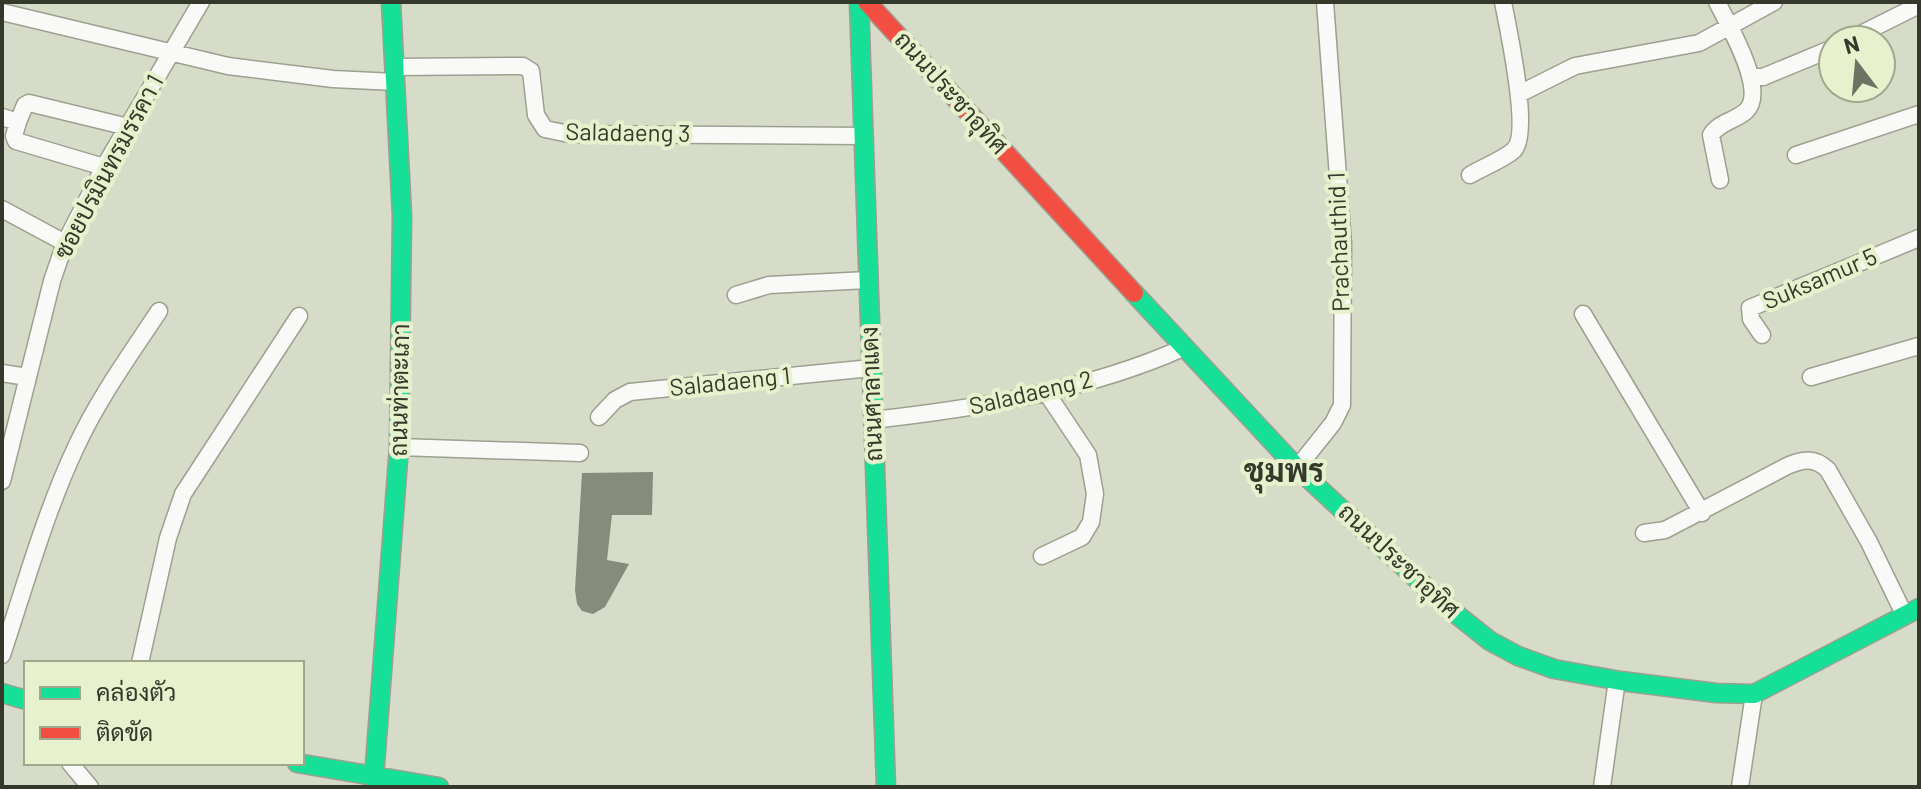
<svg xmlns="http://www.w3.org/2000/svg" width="1921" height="789" viewBox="0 0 1921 789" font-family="Barlow,Sarabun,sans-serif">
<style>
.building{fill:#878b7c}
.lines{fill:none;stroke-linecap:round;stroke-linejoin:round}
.street-casing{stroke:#9ca090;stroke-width:19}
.fast-casing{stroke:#9ca090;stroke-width:21}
.jam-casing{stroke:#9ca090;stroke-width:21}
.street{stroke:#f9faf7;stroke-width:16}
.fast{stroke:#16e098;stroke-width:18}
.jam{stroke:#f24e42;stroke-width:18}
.labels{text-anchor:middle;stroke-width:8;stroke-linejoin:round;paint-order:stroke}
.street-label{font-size:24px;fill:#35392b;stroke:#e8f1cd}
.district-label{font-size:32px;font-weight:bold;fill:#35392b;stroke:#e8f1cd}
</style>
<rect width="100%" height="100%" fill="#d7dcc8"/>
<path class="building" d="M653 472 652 515H612L607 560 629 564 605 607 593 614 582 611 577 604 575 590 582 473Z"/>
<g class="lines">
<defs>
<path id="street" d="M1717 2C1728 24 1768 91 1746 111 1735 121 1719 122 1711 135L1720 180
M2 12 228 66 333 79 395 82
M1849 40 1919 5
M394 67 523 66 531 71 536 115 545 129 569 134 863 136
M1753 77H1763L1833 48
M1519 94 1575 66 1699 43 1774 2
M2 117 18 122 25 105 29 103 128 127
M18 122 14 136 16 141 104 167
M1796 155 1919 114
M1470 175C1483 167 1503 160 1514 150 1531 133 1508 28 1503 2
M2 209 65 243
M736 295 769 285 868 280
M1583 314 1702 513
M1762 335 1751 319 1750 308 1919 238
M2 373 27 377
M1811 377 1919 346
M599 417 615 400 630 392 871 368
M873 420C979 408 1086 391 1183 348
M399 447 580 453
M1297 468 1333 423 1342 405 1343 244 1325 2
M2 481 52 281 65 243 104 167 201 2
M1644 533 1665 530 1787 466C1803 459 1815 457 1828 470L1869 542 1905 616
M1042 556 1082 537 1091 522 1095 494 1088 455 1046 392
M2 655C25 586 45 513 76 447 98 399 130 355 159 311
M140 663 168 538 183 494 299 316
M70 763 90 787
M1602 787 1617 680
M1740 787 1754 694"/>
<path id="fast" d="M859 2 886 787
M1134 293 1297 468 1446 606 1490 641 1518 656 1554 669 1621 681 1716 693 1754 694 1919 608
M2 693 26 700
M297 763 439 787
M374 778 399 447 402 216 391 2"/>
<path id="jam" d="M867 2 1134 293"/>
</defs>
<use href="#street" class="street-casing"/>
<use href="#fast" class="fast-casing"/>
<use href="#jam" class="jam-casing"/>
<use href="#street" class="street"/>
<use href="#fast" class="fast"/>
<use href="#jam" class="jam"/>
</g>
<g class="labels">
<g class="street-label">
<text transform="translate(951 93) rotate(48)" y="8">ถนนประชาอุทิศ</text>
<text transform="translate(628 133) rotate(1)" y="8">Saladaeng 3</text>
<text transform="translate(109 167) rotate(-62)" y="8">ซอยปรมินทรมรรคา 1</text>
<text transform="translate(1339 242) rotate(-92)" y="8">Prachauthid 1</text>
<text transform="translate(1820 279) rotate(-23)" y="8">Suksamur 5</text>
<text transform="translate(730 382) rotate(-6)" y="8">Saladaeng 1</text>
<text transform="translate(400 390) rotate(-89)" y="8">ถนนท่าตะเภา</text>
<text transform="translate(1031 393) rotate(-13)" y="8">Saladaeng 2</text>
<text transform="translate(872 394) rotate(-92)" y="8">ถนนศาลาแดง</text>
<text transform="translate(1399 561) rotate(43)" y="8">ถนนประชาอุทิศ</text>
</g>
<g class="district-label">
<text x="1284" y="482">ชุมพร</text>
</g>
</g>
<rect width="1921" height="789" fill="none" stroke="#35392b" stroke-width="8"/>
<rect x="24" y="661" width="280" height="104" fill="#e8f1cd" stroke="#a0a78c" stroke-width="2"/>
<rect x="40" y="687" width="40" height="12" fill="#16e098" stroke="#a0a78c" stroke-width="2"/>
<text x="96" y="701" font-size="24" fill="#35392b">คล่องตัว</text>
<rect x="40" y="727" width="40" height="12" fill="#f24e42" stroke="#a0a78c" stroke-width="2"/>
<text x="96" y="741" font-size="24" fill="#35392b">ติดขัด</text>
<g transform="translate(1857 64) rotate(344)"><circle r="38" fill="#e8f1cd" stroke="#a0a78c" stroke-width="2"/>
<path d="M0-6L14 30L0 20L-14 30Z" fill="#6e7262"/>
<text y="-12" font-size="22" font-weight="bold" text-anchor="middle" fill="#35392b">N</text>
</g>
</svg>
